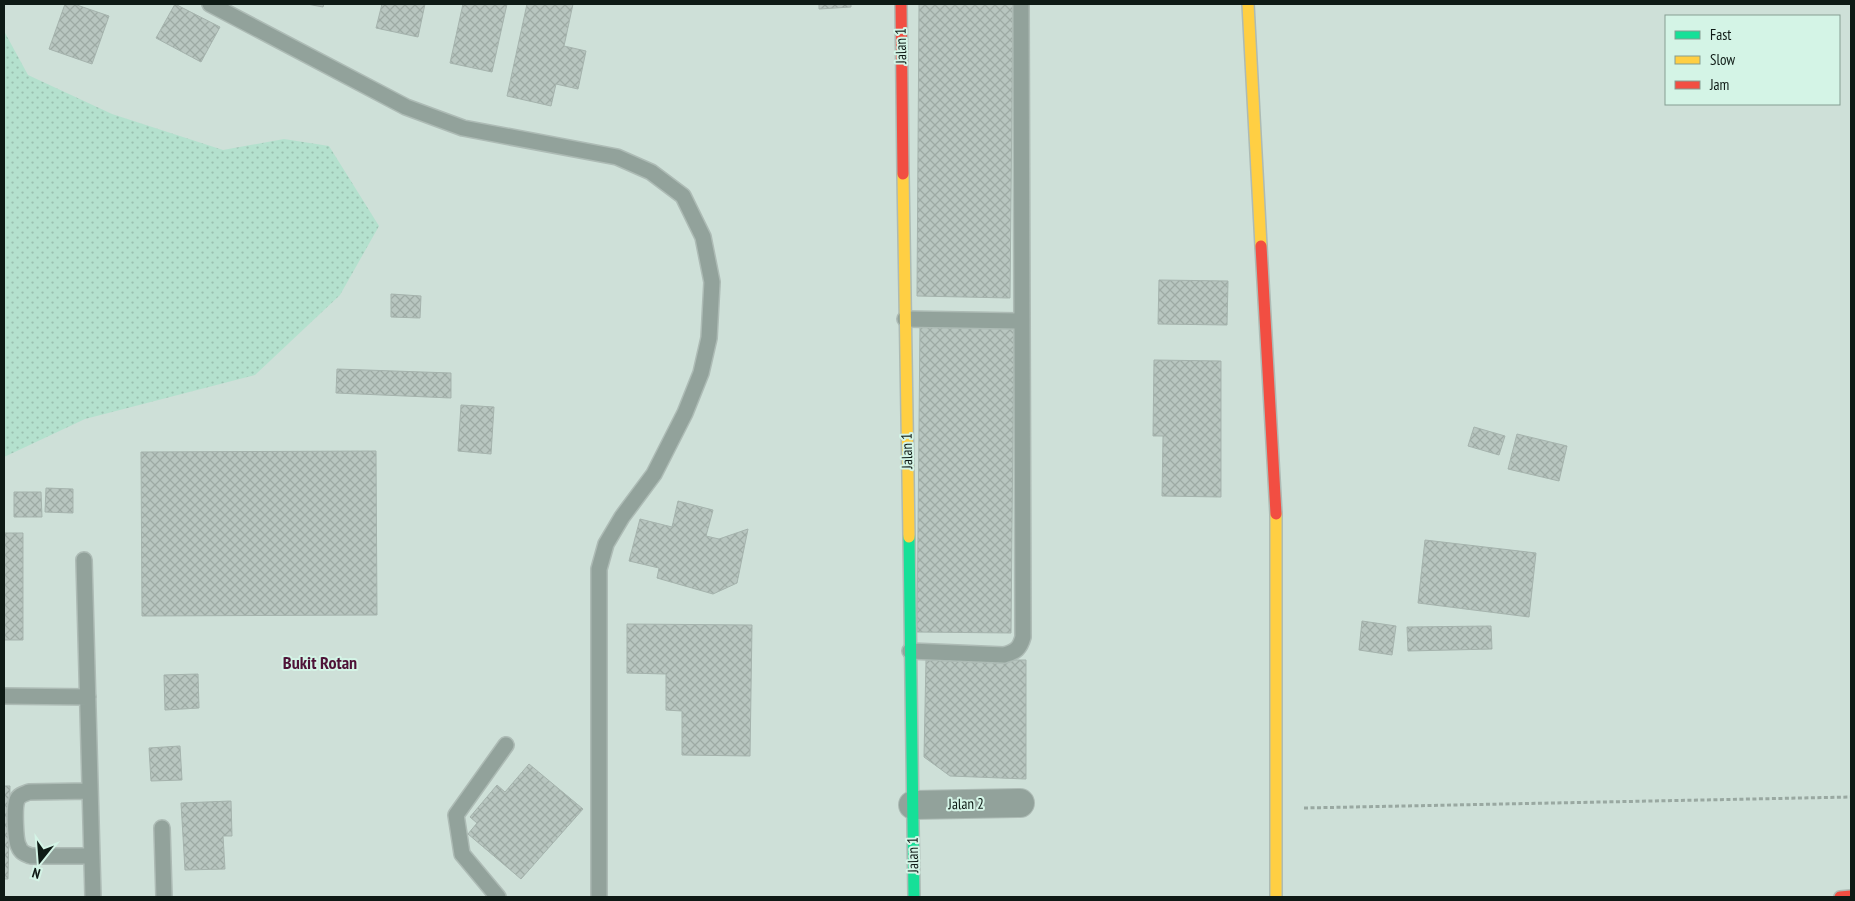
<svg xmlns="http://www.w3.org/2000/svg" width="1855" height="901" viewBox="0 0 1855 901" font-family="'PT Sans Narrow',sans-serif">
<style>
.grass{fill:url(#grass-dots)}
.building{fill:url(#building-cross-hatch);stroke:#a5b3ad}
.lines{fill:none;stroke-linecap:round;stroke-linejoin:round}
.lane-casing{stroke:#adbbb5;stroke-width:18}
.street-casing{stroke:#adbbb5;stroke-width:30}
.fast-casing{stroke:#adbbb5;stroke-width:14}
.slow-casing{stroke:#adbbb5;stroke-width:14}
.jam-casing{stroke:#adbbb5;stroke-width:14}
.path{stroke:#99a8a1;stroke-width:3;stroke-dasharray:4 2.5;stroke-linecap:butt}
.lane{stroke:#92a29b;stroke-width:15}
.street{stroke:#92a29b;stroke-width:28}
.fast{stroke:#16e098;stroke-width:11}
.slow{stroke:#ffcf43;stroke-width:11}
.jam{stroke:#f24e42;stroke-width:11}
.labels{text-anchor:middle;stroke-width:4;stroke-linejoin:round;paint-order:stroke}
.street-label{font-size:15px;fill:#0e1a15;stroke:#d4f4e6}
.quarter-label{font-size:18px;font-weight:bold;fill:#4e1237;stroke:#d4f4e6}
</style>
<defs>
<pattern id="grass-dots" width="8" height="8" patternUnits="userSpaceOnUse" patternTransform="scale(1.25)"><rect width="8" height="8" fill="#b4e1ce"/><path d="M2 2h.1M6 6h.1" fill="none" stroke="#9ac0b0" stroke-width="1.8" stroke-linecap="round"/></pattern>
<pattern id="building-cross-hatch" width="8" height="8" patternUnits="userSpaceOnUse" patternTransform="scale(1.25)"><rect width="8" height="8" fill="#b8c6c0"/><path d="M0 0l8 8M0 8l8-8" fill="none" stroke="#9daaa4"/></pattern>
</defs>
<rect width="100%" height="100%" fill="#cee0d8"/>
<path class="grass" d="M4 31 28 75 112 114 223 150 284 139 329 146 379 226 340 295 255 375 85 419 4 457Z"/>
<path class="building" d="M65 4H74L109 16 92 64 49 49Z
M175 4 220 27 201 62 156 38Z
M307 4H324L323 7Z
M382 4H425L418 37 376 28Z
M463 4H507L492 72 450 63Z
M527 4H573L564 46 586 51 578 89 556 84 551 106 507 96Z
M819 4H851V7L819 9Z
M919 4H1013L1010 298 917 296Z
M1159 280 1228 281 1227 325 1158 324Z
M391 294 421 296 420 318 391 317Z
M920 323 1014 325 1011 633 917 632Z
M1154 360 1221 361V497L1162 496 1163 436H1153Z
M337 369 451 373V398L336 393Z
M461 405 494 407 491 454 458 451Z
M1474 427 1505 436 1499 455 1468 446Z
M1517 434 1567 446 1559 481 1508 469Z
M376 451 377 615 142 616 141 452Z
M46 488 73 489V513L45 512Z
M14 492H41L42 517H14Z
M678 501 713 510 706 536 719 539 748 529 737 583 713 594 657 578 659 568 629 561 640 519 672 527Z
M4 533H23V640H4Z
M1425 540 1536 553 1529 617 1418 603Z
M1362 621 1396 626 1392 655 1359 650Z
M627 624 752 625 750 756 682 755V711L666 710V674L627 673Z
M1491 626 1492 649 1408 651 1407 627Z
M926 660H1026V779L950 776 924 757Z
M198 674 199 708 165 710 164 675Z
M180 746 182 780 151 781 149 748Z
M529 764 583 809 521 879 468 834 477 823 470 817 497 785 505 792Z
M4 786H10L8 879H4Z
M231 801 232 836H223L225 869 185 870 181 803Z"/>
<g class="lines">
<defs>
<path id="lane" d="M210 4 406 107 463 128 617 157 651 172 683 196 703 237 712 282 709 338 701 373 685 413 654 474 622 517 606 544 599 569V897
M905 319 1022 321
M84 560 93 897
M910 651 1004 655C1016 652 1020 648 1023 637L1021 4
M4 696 88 697
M90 791 29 792C24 794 19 795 17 800 14 807 15 841 19 847 21 853 26 854 31 856H92
M162 828 164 897
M498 897 462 854 456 815 506 745"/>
<path id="street" d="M913 805 1020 803"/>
<path id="fast" d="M909 537 914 897"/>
<path id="slow" d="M1248 4 1261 246
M903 174 909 537
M1276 514V897"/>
<path id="jam" d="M901 4 903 174
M1261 246 1276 514
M1840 897 1851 896"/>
</defs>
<use href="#lane" class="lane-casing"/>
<use href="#street" class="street-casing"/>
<use href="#fast" class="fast-casing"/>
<use href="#slow" class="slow-casing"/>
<use href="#jam" class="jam-casing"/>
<path class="path" d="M1304 808 1851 797"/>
<use href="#lane" class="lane"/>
<use href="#street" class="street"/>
<use href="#fast" class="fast"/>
<use href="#slow" class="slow"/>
<use href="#jam" class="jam"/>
</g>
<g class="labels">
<g class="street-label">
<text transform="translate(901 46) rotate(-91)" y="5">Jalan 1</text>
<text transform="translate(907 451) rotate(-91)" y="5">Jalan 1</text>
<text transform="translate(966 804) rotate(-1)" y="5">Jalan 2</text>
<text transform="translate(913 855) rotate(-91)" y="5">Jalan 1</text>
</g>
<g class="quarter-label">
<text x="320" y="669">Bukit Rotan</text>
</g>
</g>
<rect width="1855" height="901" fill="none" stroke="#0e1a15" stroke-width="10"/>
<rect x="1665" y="15" width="175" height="90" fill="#d4f4e6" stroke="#859d92"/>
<rect x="1675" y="31" width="25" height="8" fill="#16e098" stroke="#859d92"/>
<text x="1710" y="40" font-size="15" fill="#0e1a15">Fast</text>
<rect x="1675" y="56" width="25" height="8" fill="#ffcf43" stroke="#859d92"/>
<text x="1710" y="65" font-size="15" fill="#0e1a15">Slow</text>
<rect x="1675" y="81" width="25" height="8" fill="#f24e42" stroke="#859d92"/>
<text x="1710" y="90" font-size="15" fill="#0e1a15">Jam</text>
<g transform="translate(40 861) rotate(197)" stroke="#d4f4e6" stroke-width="4" paint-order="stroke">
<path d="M0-4L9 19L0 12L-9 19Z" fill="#0e1a15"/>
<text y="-8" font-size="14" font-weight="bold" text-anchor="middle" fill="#0e1a15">N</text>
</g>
</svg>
